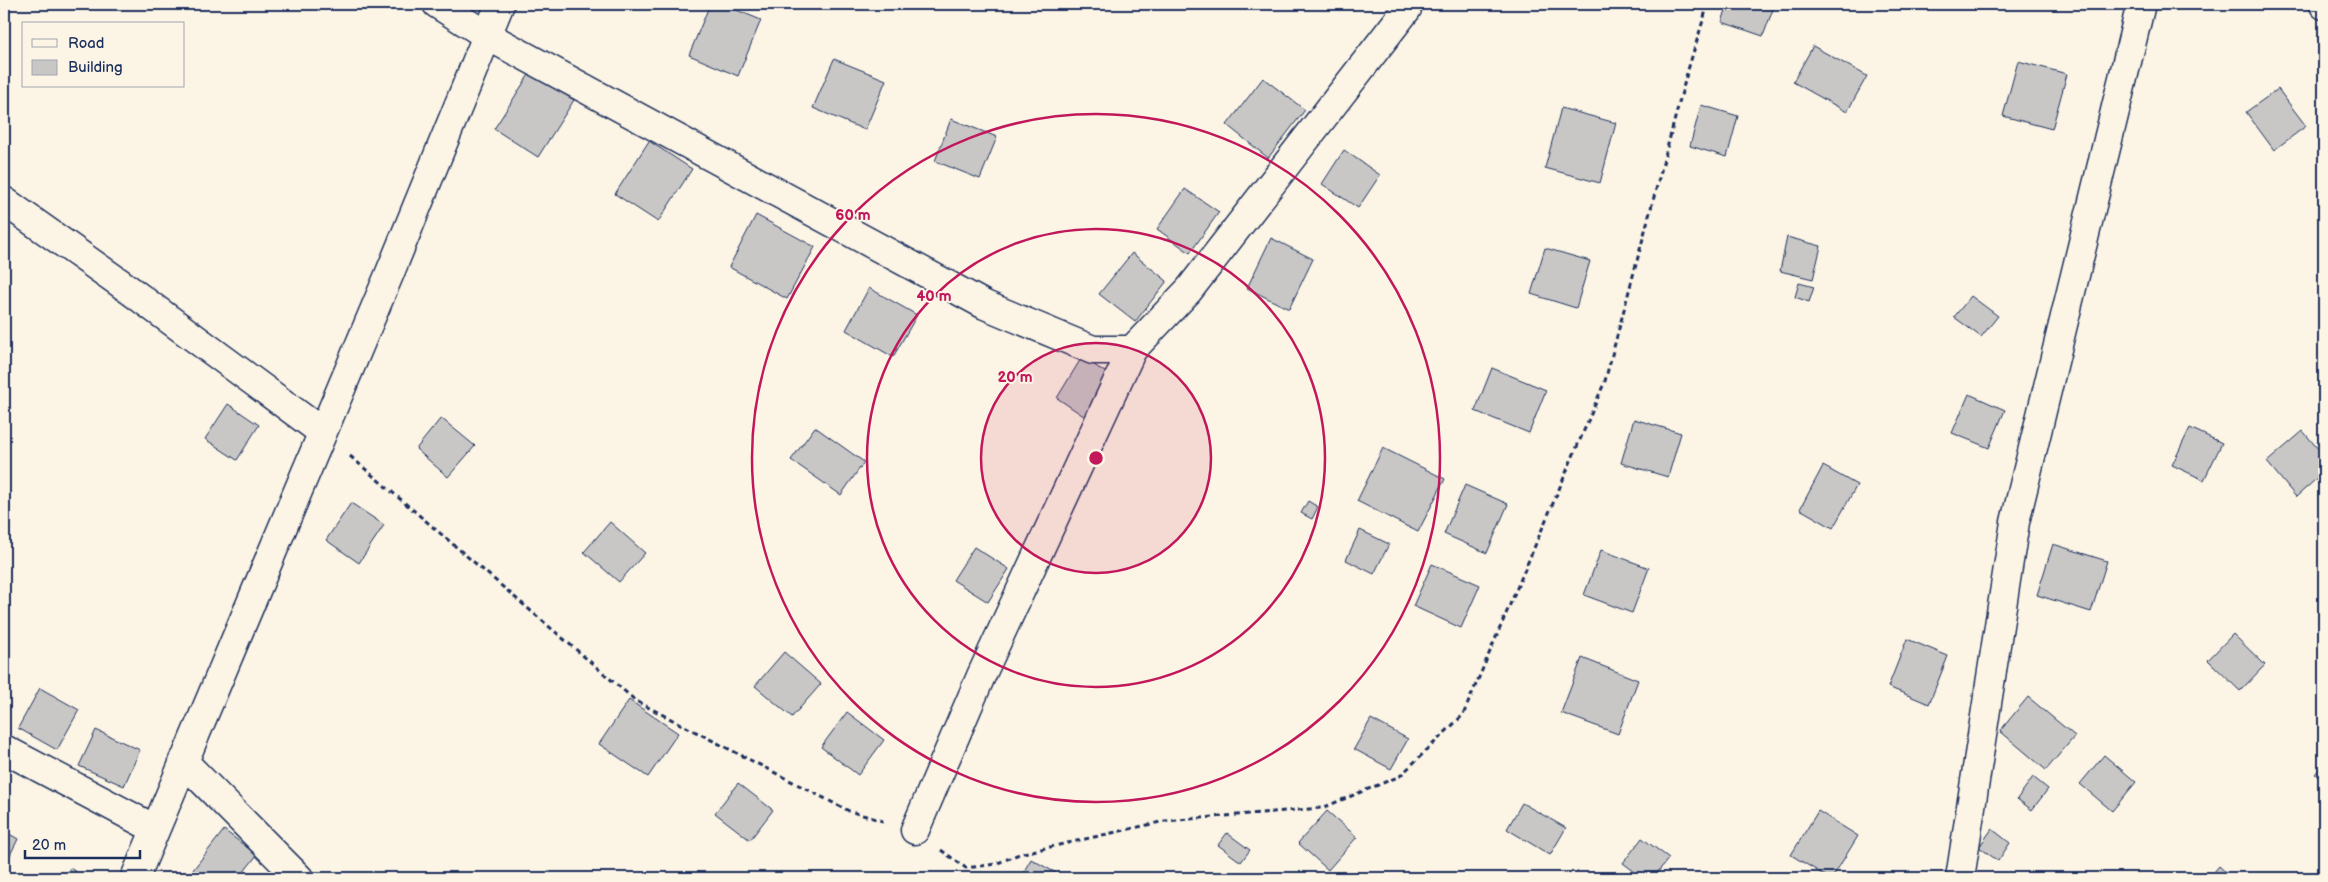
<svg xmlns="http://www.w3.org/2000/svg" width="2328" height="882" viewBox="0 0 2328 882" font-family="'Balsamiq Sans',sans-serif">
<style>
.building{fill:#c8c7c6;stroke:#1b2f5e}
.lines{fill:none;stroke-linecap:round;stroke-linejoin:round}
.minor-casing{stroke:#1b2f5e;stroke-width:31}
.major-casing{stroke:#1b2f5e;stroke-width:31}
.path{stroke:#1b2f5e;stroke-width:3;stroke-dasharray:5 4;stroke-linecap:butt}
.minor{stroke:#fcf5e5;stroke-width:28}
.major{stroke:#fcf5e5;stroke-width:28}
.ring{fill:none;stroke:#c2185b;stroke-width:2.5}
.centre{fill:#c2185b;stroke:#fcf5e5;stroke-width:2.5}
.ring-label{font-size:15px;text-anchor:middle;font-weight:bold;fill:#c2185b;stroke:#fcf5e5;stroke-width:4;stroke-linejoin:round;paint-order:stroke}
</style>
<rect width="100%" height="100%" fill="#fcf5e5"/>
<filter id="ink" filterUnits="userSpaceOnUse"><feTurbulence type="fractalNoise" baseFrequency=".02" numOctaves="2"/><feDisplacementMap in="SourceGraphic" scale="10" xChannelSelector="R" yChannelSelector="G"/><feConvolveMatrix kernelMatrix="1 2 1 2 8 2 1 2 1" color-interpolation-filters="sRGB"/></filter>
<g filter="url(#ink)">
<path class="building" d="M710 4H722L761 20 738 76 689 55Z
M1728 4H1775L1763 36 1722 22Z
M1813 46 1867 76 1847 112 1793 82Z
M834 59 886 80 865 130 813 108Z
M2018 61 2067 74 2052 129 2003 116Z
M530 73 574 100 538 157 494 129Z
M1263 78 1305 110 1268 158 1227 125Z
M2278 89 2306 126 2274 150 2246 112Z
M1701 105 1738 116 1727 157 1690 146Z
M1561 108 1616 123 1600 183 1545 168Z
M951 119 997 137 980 179 935 161Z
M649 141 692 169 658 222 615 194Z
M1344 150 1380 175 1358 208 1322 184Z
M1185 189 1219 212 1190 253 1157 229Z
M756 215 815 247 787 299 729 267Z
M1787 237 1821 246 1813 279 1780 271Z
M1271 238 1313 259 1289 309 1247 288Z
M1545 248 1590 261 1576 308 1531 294Z
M1132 253 1167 281 1135 322 1099 294Z
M1799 283 1814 287 1809 302 1795 297Z
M869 288 917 315 893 357 846 330Z
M1971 296 1998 316 1981 337 1954 317Z
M1082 357 1117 380 1091 421 1057 398Z
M1492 368 1546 390 1529 433 1475 411Z
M1969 394 2005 410 1989 448 1952 433Z
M228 404 259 425 237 460 205 439Z
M441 418 475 446 448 477 416 449Z
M1634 419 1681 433 1668 477 1621 463Z
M815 427 864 462 841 495 791 460Z
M2190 428 2222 443 2204 480 2172 465Z
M2303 431 2324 456V472L2296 497 2267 462Z
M1383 448 1445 479 1418 532 1357 501Z
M1823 466 1857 485 1833 528 1800 509Z
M1465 485 1508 504 1487 553 1444 534Z
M1308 501 1318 507 1312 519 1301 513Z
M351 503 384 525 359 563 326 540Z
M610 522 645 553 619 582 584 552Z
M1360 530 1389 544 1374 574 1346 560Z
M2053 544 2107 561 2091 612 2037 595Z
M974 547 1009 569 988 602 953 580Z
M1601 550 1649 568 1632 613 1584 595Z
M1432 564 1480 585 1461 628 1413 606Z
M2233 634 2265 665 2240 691 2208 660Z
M1907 639 1948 656 1929 704 1888 687Z
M784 652 821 684 792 717 755 686Z
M1582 658 1638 680 1618 734 1561 713Z
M40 688 79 710 57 750 18 728Z
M2028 697 2075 736 2046 770 2000 731Z
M629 700 678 733 648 777 599 744Z
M847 712 884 740 858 775 821 747Z
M1371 719 1408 739 1391 769 1354 749Z
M96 730 140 750 124 786 79 766Z
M2104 755 2136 782 2112 811 2080 784Z
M2324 764V783L2315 774Z
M2033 777 2048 789 2032 810 2017 799Z
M738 783 773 810 750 840 715 813Z
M1522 803 1566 828 1550 855 1507 829Z
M1327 811 1357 837 1328 870 1298 843Z
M1818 811 1858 836 1832 878H1829L1791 855Z
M1992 829 2010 843 1998 861 1979 847Z
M224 830 257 855 239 878H193L189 875Z
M4 831 18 839 4 867Z
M1227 833 1250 850 1241 862 1218 845Z
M1642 838 1669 858 1653 878H1643L1623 863Z
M1031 859 1065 878H1020Z
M2219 866 2232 878H2209Z
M70 868 85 878H63Z"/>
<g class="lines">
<defs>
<path id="minor" d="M437 4 486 35 985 305 1093 350H1132L1189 290 1407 9
M4 201 120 283 322 432
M4 749 155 829
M183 761 299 878
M915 830 981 676 1132 350
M135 878 389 275 500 4
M1960 878 2015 522 2141 4"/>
<path id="major" d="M2324 4V5"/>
</defs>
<use href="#minor" class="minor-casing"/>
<use href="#major" class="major-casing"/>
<path class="path" d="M350 456 636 701 849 811 883 821
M941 850 966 868 996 864 1019 854 1165 821 1322 808 1400 776 1463 715 1605 381 1687 73 1708 4"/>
<use href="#minor" class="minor"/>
<use href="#major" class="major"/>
</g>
</g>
<circle cx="1096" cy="458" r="115" fill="#c2185b" fill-opacity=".12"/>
<g class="ring">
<circle cx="1096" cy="458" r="115"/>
<circle cx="1096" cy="458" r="229"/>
<circle cx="1096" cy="458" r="344"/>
</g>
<circle cx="1096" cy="458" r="8" class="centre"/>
<g class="ring-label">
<text x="853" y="220">60 m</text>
<text x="934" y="301">40 m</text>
<text x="1015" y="382">20 m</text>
</g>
<rect width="2328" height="882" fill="none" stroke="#fcf5e5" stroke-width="20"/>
<rect x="10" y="10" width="2308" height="862" fill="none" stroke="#1b2f5e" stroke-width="2" filter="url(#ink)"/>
<rect x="22" y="22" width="162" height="65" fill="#fcf5e5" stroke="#a2a6af"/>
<rect x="32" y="39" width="25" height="8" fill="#fcf5e5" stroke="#a2a6af"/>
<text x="68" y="48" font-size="15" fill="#1b2f5e">Road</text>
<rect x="32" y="60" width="25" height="15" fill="#c8c7c6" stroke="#a2a6af"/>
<text x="68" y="72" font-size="15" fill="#1b2f5e">Building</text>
<path d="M25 850v8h115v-8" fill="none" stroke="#1b2f5e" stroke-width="2.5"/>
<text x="32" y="850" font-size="15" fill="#1b2f5e" stroke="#fcf5e5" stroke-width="4" paint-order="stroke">20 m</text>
</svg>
